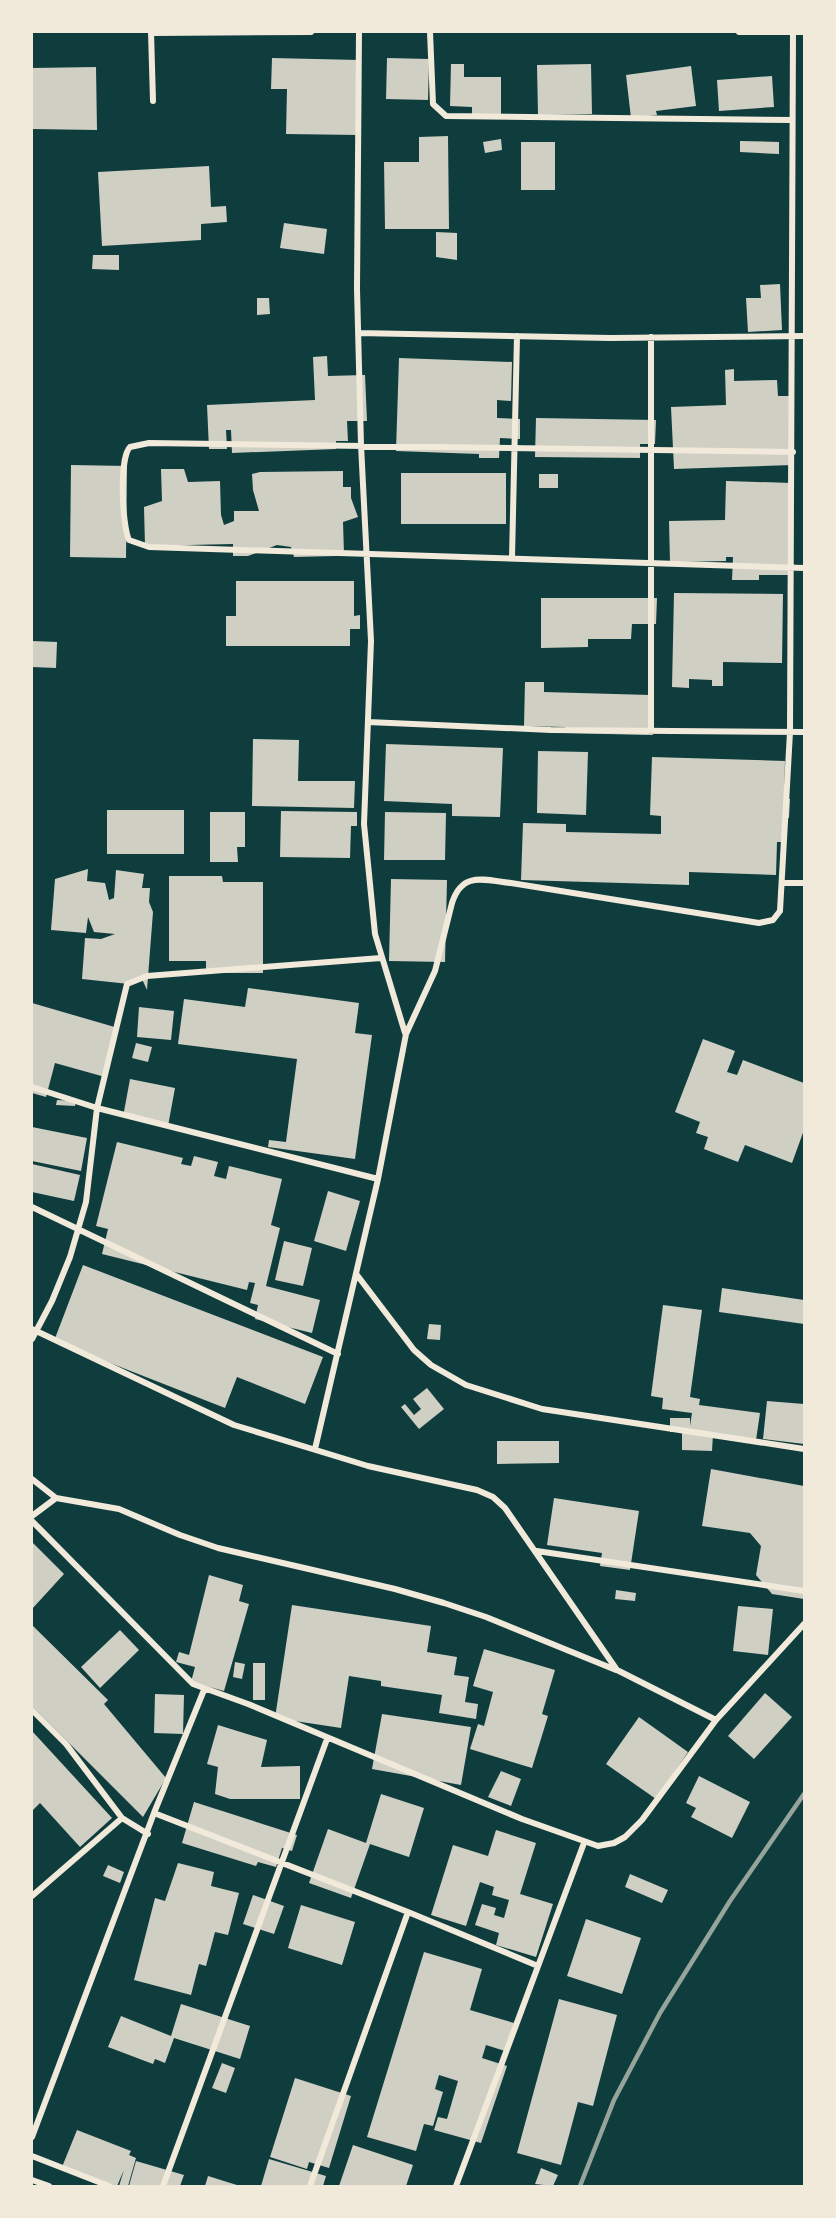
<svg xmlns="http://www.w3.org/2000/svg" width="836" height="2218" viewBox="0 0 836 2218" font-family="Manrope,sans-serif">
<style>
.building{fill:#cfcfc3}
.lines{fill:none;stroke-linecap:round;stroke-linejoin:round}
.minor{stroke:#f1e9da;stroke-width:6}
.rail{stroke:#97a49c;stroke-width:4.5}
</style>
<rect width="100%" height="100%" fill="#0f3d3e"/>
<path class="building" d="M272 58 359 60 358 135 286 134 287 89H271Z
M387 58 429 59 428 100 386 99Z
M451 64H464V77H501V116H472V107L450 106Z
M591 64 592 114 538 115 537 65Z
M691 66 696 106 656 111 657 115 631 118 626 75Z
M96 67 97 130 32 129V68Z
M772 76 774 107 719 111 717 80Z
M448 136 449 229H385L384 162H419V137Z
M501 139 502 150 485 153 483 142Z
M740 141 779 142V154L740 152Z
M521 142H555V190H521Z
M209 166 211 207 226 206 227 222 201 224V240L102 246 98 172Z
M284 223 327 229 324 254 280 248Z
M436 232 457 233V260L436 257Z
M93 255H119V270L92 269Z
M780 284 782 330 748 332 746 298H761L760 285Z
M257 298H269L270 314 257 315Z
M327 356 328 376 365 375 367 421H347L348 441H336V449L232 453 231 430H226L227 449H209L207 405 315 400 313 357Z
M399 358 512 362 511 401 497 400V418L520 419V439L500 438 499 458H479V454L396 451Z
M734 369V381L777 380 778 396H791L793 465 674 469 671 407 726 405 725 370Z
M536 418 656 420 655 444H640V458L535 457Z
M71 465 127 466 126 558 70 557Z
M161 469H184L188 482 220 481 221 515 224 525 234 521V511H259L253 490 252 474 260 472 343 471V487H351V498L358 517 343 522 344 554 336 556 294 557 291 547 277 545 248 556H233V544L145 546 144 507 162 501Z
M401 473H506V524H401Z
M539 474H558V488H539Z
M726 481 792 483 790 575H759V580H732L733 557H726V561L670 562 669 521 725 520Z
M236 581H354V616L360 615V629H350V646H226V616H236Z
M674 593 783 594 782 663 723 662V686H712V680L689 679V688L672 687Z
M541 598H657L656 624H632L631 639H588V647L541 648Z
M32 641 57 642 56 668 32 667Z
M525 682H544V692L650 695 649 735 565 733V727L524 726Z
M253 739 299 740 298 781H355L354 808 252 806Z
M386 744 503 748 500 817 452 816V804L384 801Z
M538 751 588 752 586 815 537 813Z
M652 757 785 761 784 799H790L789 818H783L782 842H777L776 875 689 872V885L521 880 523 823 566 824V832L661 834V816L650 815Z
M107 810H184V854H107Z
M281 811 357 812V826H351L350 858 280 857Z
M210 812H245V847H237L238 862H210Z
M385 812 446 813 445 860H384Z
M88 869 87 881 105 883 109 900 114 898 116 870 144 874 142 888H150L149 902 153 912 147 990 142 979 129 984 82 979 85 938 101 939 115 934 94 932 88 917 86 933 51 930 55 879Z
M169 876H222L223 882H263V973H206V961H169Z
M391 879 447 880 445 962 389 961Z
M248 988 359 1003 355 1033 372 1035 355 1159 268 1147 269 1140 286 1142 297 1059 178 1044 184 999 245 1007Z
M32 1003 118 1028 105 1077 55 1063 46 1097 32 1093Z
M139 1007 174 1011 171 1040 137 1037Z
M703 1039 735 1051 727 1072 737 1075 743 1060 804 1083V1130L792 1163 745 1145 738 1162 704 1149 708 1137 696 1133 700 1122 675 1112Z
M136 1043 152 1047 148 1062 132 1058Z
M130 1079 175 1088 168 1126 123 1117Z
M57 1100 76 1101 75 1106 56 1105Z
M32 1127 87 1138 81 1171 32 1161Z
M117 1142 183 1158 181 1164 191 1166 194 1156 218 1162 214 1176 226 1179 229 1166 282 1179 271 1225 280 1228 266 1286 320 1300 312 1333 255 1319 258 1305 250 1303 255 1283 249 1282 247 1290 102 1254 108 1229 96 1226Z
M32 1164 80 1175 74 1201 32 1192Z
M328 1191 360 1201 346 1251 314 1241Z
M284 1241 312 1248 303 1286 275 1280Z
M83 1265 323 1357 305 1404 237 1377 225 1408 54 1341Z
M722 1288 804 1300V1324L719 1312Z
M663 1305 702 1310 690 1397 700 1399 699 1405 760 1413 756 1440 713 1434 712 1451 682 1450V1432H670V1418H690V1426L692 1413 662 1409 663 1398 651 1396Z
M429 1324 441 1325 440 1340 427 1339Z
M427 1388 444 1409 419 1429 401 1407 405 1404 414 1415 421 1409 413 1399Z
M767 1401 804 1404V1444L763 1439Z
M497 1441H559V1463L497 1464Z
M711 1469 804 1486V1599L772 1594 756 1575 761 1546 750 1533 702 1526Z
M554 1498 639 1511 630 1570 600 1566 602 1553 547 1545Z
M32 1542 64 1574 32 1609Z
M209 1575 243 1585 239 1601 249 1604 224 1691 191 1682 195 1667 176 1662 179 1652 189 1655Z
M616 1590 636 1593 635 1601 615 1599Z
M292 1605 431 1626 427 1652 457 1657 454 1675 469 1677 465 1702 478 1704 476 1719 439 1713 442 1695 381 1686V1681L349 1676 341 1728 275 1718Z
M738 1606 773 1609 768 1655 733 1651Z
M32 1625 108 1700 104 1704 166 1778 143 1817 32 1706Z
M120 1630 139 1650 100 1688 81 1667Z
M484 1649 555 1670 542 1714 548 1716 532 1768 470 1749 478 1724 484 1726 493 1692 473 1686Z
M235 1662 245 1664 242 1679 233 1677Z
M253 1663H265V1700H253Z
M765 1693 792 1717 754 1759 728 1736Z
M155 1694 184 1695 183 1734 154 1733Z
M382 1714 471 1727 461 1785 372 1769Z
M639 1717 688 1752 656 1799 606 1764Z
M218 1725 267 1740 261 1767 300 1766V1799H230L215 1794 218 1767 207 1764Z
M32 1731 112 1818 80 1847 40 1803 32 1811Z
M501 1771 521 1779 511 1806 488 1797Z
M699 1776 750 1802 732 1838 691 1817 696 1808 686 1803Z
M381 1794 424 1808 409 1857 370 1844 351 1898 309 1883 328 1829 366 1843Z
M194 1802 297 1835 292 1851 282 1848 276 1867 258 1862 256 1866 182 1843Z
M496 1830 536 1843 520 1894 553 1904 536 1957 496 1945 499 1933 475 1925 482 1904 496 1908 494 1915 504 1918 509 1900 492 1895 494 1887 480 1882 466 1926 431 1915 453 1845 488 1856Z
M178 1863 214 1872 211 1886 239 1893 228 1935 215 1932 206 1966 199 1964 191 1995 134 1980 155 1898 165 1901Z
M108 1865 124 1872 120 1883 103 1876Z
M630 1874 668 1890 662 1903 625 1887Z
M253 1895 284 1906 274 1934 243 1924Z
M301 1905 355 1922 342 1965 288 1948Z
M586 1919 641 1938 622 1994 567 1976Z
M424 1952 482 1969 470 2010 514 2023 505 2051 486 2045 482 2058 507 2066 481 2143 434 2130 438 2117 447 2119 458 2081 439 2075 435 2089 443 2092 433 2126 424 2124 416 2151 367 2137Z
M559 1999 617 2015 593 2106 578 2102 561 2165 517 2153Z
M181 2004 250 2026 240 2059 174 2038 165 2063 155 2059 153 2064 108 2047 121 2016 171 2036Z
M222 2063 235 2068 226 2093 212 2088Z
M295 2078 351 2096 329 2168 309 2162 307 2169 270 2157Z
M77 2130 131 2151 129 2155 136 2158 128 2186H119L124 2170 117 2186H112L62 2167Z
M353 2145 413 2165 406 2186H339Z
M269 2159 326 2176 323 2186H261Z
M136 2161 184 2175 180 2186H129Z
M541 2168 558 2175 553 2186 535 2184Z
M208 2176 240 2186H205Z"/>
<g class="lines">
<path class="minor" d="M151 32 153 101
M359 32 357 289 361 445 371 641 364 824 375 934 405 1033
M430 32 433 104 446 116 792 120
M739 32H804
M151 33 311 32
M358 333 610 338 804 336
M651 337V732
M793 452 149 443 130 447C119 458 122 525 129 540L149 547 804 568
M512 558 517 336
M368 722 551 730 804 732
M783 883H804
M32 1087 97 1108 378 1179 315 1449
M378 1179 406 1034 435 971 452 903C462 871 484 880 511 883L759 923 773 920 780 911 790 732 793 32
M32 1207 338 1354
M357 1275 414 1350 431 1365 466 1385 542 1409 804 1449
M32 1329 234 1425 368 1466 477 1490 493 1497 505 1508 617 1670 716 1720
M32 1339 52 1301 70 1257 86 1202 97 1108 127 984 147 976 381 958
M32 1479 56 1498 119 1509 180 1535 218 1548 395 1589 444 1603 486 1617 616 1670
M32 1516 56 1498
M32 1521 193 1684 248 1704 522 1819 598 1846 614 1843 625 1837 642 1820 716 1720 804 1624
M537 1551 804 1591
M32 1710 66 1744 122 1818 148 1834
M154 1813 408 1912 538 1966
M32 1896 122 1818
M32 2137 154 1813 204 1690
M32 2156 109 2186
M32 2180 49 2186
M163 2186 327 1739
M310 2186 408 1912
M456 2186 584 1843"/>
<path class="rail" d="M580 2186 614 2100 660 2013 730 1901 804 1794"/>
</g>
<rect width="836" height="2218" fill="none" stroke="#f1e9da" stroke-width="66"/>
</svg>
